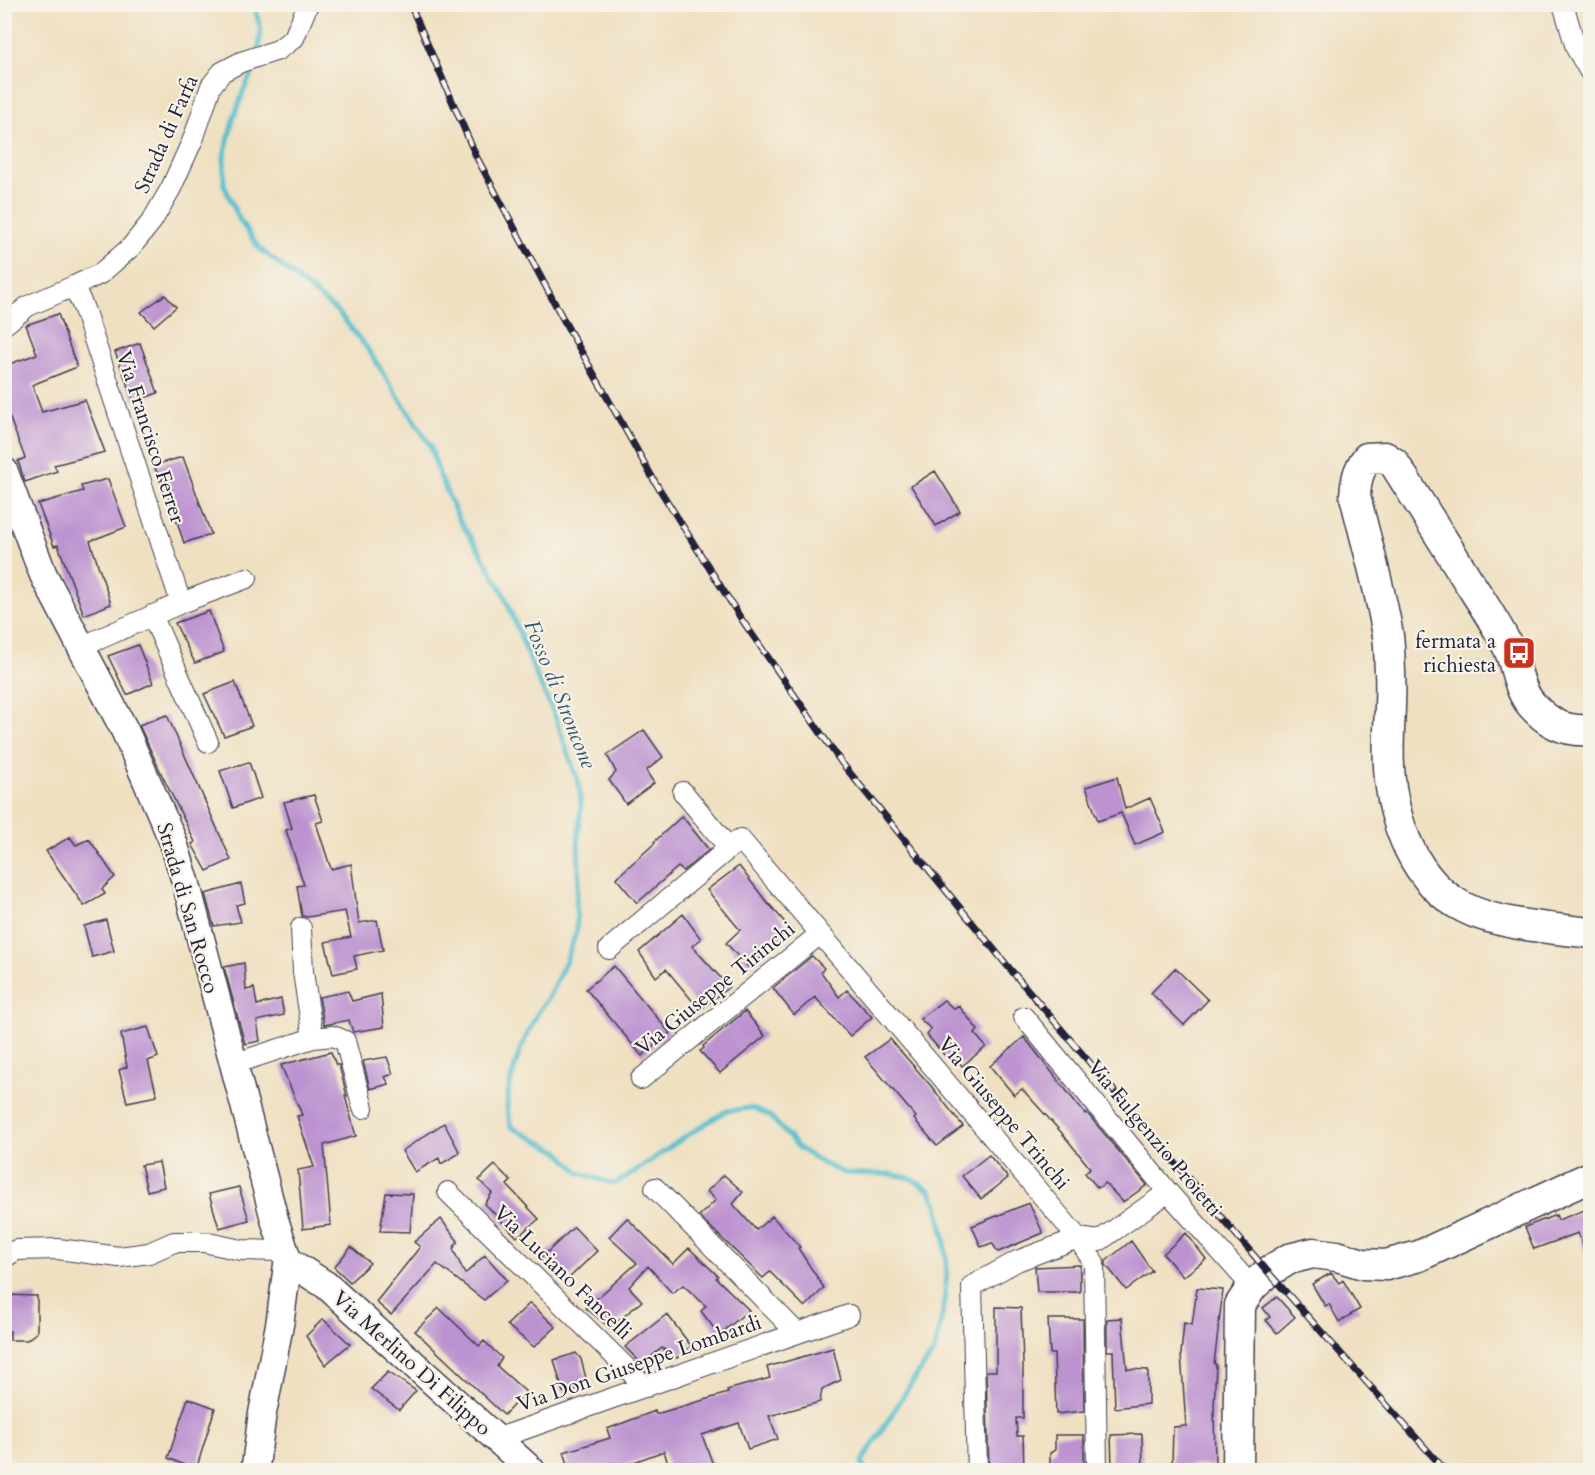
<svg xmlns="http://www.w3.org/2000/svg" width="1595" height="1475" viewBox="0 0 1595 1475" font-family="Cardo,serif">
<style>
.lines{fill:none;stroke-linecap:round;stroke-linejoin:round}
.stream{stroke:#51bdcc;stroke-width:5}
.building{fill:#bc93d0}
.street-casing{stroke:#413e4f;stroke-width:22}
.secondary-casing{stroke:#413e4f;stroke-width:30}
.primary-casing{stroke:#413e4f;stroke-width:33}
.street{stroke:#fff;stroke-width:20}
.secondary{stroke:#fff;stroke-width:27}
.primary{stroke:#fff;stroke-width:30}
.rail-casing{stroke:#22223b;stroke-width:7}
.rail{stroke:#f7f3e8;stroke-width:4.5;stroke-dasharray:14;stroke-linecap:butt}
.labels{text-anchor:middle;stroke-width:4.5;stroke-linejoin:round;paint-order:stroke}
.street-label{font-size:21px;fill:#22223b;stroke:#f7f3e8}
.poi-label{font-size:21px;fill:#22223b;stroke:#f7f3e8;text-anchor:end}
.water-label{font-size:22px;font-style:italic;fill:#32586e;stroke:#f7f3e8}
</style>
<rect width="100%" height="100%" fill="#f7f3e8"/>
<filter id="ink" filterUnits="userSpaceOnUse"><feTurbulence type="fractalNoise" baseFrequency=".0167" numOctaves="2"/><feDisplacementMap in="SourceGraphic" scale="12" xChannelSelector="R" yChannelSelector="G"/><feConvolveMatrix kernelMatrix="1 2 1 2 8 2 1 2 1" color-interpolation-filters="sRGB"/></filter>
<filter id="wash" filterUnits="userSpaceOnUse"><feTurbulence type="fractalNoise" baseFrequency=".008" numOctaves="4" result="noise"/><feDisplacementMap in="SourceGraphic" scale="24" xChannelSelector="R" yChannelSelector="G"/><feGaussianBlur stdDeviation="1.35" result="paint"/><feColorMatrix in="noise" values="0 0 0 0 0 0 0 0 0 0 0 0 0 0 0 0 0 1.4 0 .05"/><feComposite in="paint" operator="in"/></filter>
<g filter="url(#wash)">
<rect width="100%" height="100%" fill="#efe0c1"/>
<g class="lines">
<path class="stream" d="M254 4 261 31 258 53
M257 62 243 92 233 120 224 156V185L239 219 259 248 338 312 367 348 430 445 439 474 459 520 479 550 503 592 536 675 555 716 579 784 581 807 578 842 579 876 576 902 577 930 566 961 549 996 536 1016 520 1050 509 1087 507 1108 511 1127 558 1151 580 1173 614 1184 640 1168 686 1136 726 1111 751 1108 770 1116 800 1149 822 1163 844 1173 867 1174H890L910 1178 931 1191 937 1204 945 1242 947 1274 943 1311 934 1352 914 1379 862 1462 864 1470"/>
</g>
<g id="blocks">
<path class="building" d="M165 295 176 307 154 326 141 312Z
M58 314 77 367 32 385 42 412 85 400 105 452 54 465 57 471 25 482 18 461 25 458 4 403V366L37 354 26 325Z
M140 343 158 393 134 401 115 352Z
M183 457 211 534 184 543 163 479 160 481 154 465Z
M935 471 960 511 936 526 911 486Z
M108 479 126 527 90 541 111 604 84 615 58 545 54 546 38 504 83 491 81 486Z
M209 611 224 652 195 663 175 623Z
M138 645 153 683 127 695 108 656Z
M235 682 252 726 224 736 204 694Z
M167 715 231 860 207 871 192 844 195 842 162 775 139 725Z
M644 730 663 757 646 771 654 783 626 804 609 780 616 772 607 755Z
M249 762 261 798 233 808 220 771Z
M1117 777 1125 809 1150 798 1165 832 1135 845 1121 813 1098 821 1086 787Z
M314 795 323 821 316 823 331 869 351 864 359 923 377 920 383 950 354 956 357 969 333 974 325 942 351 937 345 911 307 917 302 916 297 886 304 885 286 830 292 828 284 802Z
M682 816 709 850 683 871 678 867 637 903 616 878 655 843 654 842Z
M70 837 76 845 89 839 115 877 102 889 105 894 84 906 46 851Z
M739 866 769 905H770L793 932 749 968 726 943 740 930 707 890Z
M241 884 245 903 236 905 241 922 214 926 205 894Z
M683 914 701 939 692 946 729 987 700 1010 666 969 656 977 639 952Z
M106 920 114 951 92 957 84 926Z
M812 956 824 968 821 972 839 997 847 990 872 1017 850 1036 815 997 794 1015 773 988Z
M244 963 246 990 254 988 257 1005 281 999 284 1015 257 1021 260 1041 245 1044 224 967Z
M614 966 670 1033 642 1056 586 989Z
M1175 968 1208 1000 1184 1025 1151 993Z
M348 991 352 1001 381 994 384 1027 353 1032 349 1020 324 1025 319 997Z
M944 1000 954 1009 959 1006 978 1030 975 1034 986 1047 962 1066 952 1054 946 1057 927 1035 931 1029 920 1019Z
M745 1011 765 1036 720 1073 700 1051 704 1048 703 1046Z
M148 1027 158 1057 148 1061 157 1096 127 1102 119 1070 127 1067 121 1034Z
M1024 1037 1085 1114 1087 1113 1147 1185 1123 1202 1105 1183 1098 1188 1085 1173 1090 1168 1061 1132 1022 1089 1014 1095 990 1066Z
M890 1039 931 1086 963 1126 937 1146 914 1119 916 1117 865 1057Z
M331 1052 336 1065H339L347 1096H345L356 1136 324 1145 331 1225 303 1229 298 1170 314 1167 297 1116 302 1115 281 1065Z
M387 1057 393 1074 385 1077 389 1084 370 1089 363 1061Z
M444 1123 460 1153 441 1164 439 1158 415 1172 402 1151Z
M989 1155 1008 1178 981 1199 962 1176Z
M159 1162 164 1187 147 1191 141 1165Z
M495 1165 511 1181 507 1185 539 1219 517 1237 485 1204 492 1193 479 1180Z
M724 1175 743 1192 733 1204 756 1230 772 1216 800 1247 798 1248 824 1288 805 1307 770 1272 763 1278 699 1216 716 1200 707 1191Z
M239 1187 249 1220 219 1228 209 1194Z
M386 1193 413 1194 410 1232 380 1231Z
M1029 1203 1043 1233 998 1252 992 1243 981 1247 972 1226Z
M1590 1208V1262H1589L1578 1233 1534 1249 1525 1227 1556 1215 1558 1220Z
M627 1218 673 1264 689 1248 718 1276 716 1278 749 1310 719 1335 701 1311 706 1306 683 1285 672 1293 648 1266 629 1287 642 1301 610 1328 586 1308 637 1263 609 1237Z
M441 1219 458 1241 453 1249 465 1274 485 1255 507 1280 484 1300 437 1264 391 1315 376 1302 420 1247 414 1242Z
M574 1227 597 1251 565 1282 541 1258Z
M1186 1233 1206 1259 1183 1277 1163 1254Z
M1131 1241 1152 1271 1126 1290 1106 1265V1261Z
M351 1247 370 1263 350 1282 334 1267Z
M1080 1265V1292H1037L1035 1267Z
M1331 1273 1339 1283 1343 1280 1360 1309 1339 1322 1329 1304 1325 1306 1312 1284Z
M1197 1288 1223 1290 1214 1364H1216L1214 1407 1215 1466 1172 1465 1173 1427 1186 1426 1181 1354 1184 1323 1192 1325Z
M4 1295 37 1296V1332L27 1340H10V1331L4 1332Z
M1277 1297 1295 1317 1277 1333 1266 1320 1270 1317 1263 1308Z
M530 1303 556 1327 534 1347 507 1325Z
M996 1307 1021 1308 1023 1364V1418H1016L1017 1436H1023L1024 1470H989L986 1371H996Z
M439 1308 479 1346 484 1341 502 1358 497 1366 526 1392 504 1415 415 1331Z
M667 1314 691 1346 677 1358 662 1348 642 1364 625 1347Z
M1122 1318 1127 1369 1148 1370V1404L1115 1408 1113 1351H1107V1319Z
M323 1319 350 1344 325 1365 306 1336Z
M1048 1319H1083L1084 1411 1056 1414 1054 1354H1050Z
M833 1348 841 1380 822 1389 820 1402 769 1416 778 1439 748 1449 739 1423 702 1435 715 1470H670L664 1451 612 1470H570L564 1452 610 1438 607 1429 655 1411 656 1414 728 1393 727 1390 770 1378 767 1367Z
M576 1353 581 1359 588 1386 563 1392 554 1360Z
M388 1372 416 1391 399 1410 371 1389Z
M188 1398 215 1408 196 1470 168 1458Z
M1142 1434 1143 1467H1112L1111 1435Z
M1055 1435H1084V1470H1050V1453L1055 1450Z"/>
</g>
</g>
<g filter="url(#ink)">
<use href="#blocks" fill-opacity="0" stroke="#413e4f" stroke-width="1.5"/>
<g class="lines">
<defs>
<path id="street" d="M1563 4 1576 48 1590 72
M74 286 84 309 181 603
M4 325 28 306 74 286 100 274 131 247 152 221 171 188 194 137 211 86 222 72 241 62 278 50 294 38 308 4
M152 615 208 742
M81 647 181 603 247 578
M683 792 729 848
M301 928 303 972 313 1038
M609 949 740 839 1078 1238 1094 1263 1097 1470
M1024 1017 1168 1192 1252 1287
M233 1064 313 1038 333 1036 345 1041 363 1108
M641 1079 820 934
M655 1188 797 1333
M448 1192 646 1387
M4 1258 16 1250 58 1249 119 1257 149 1253 174 1242H204L241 1250 284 1251
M496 1439 849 1315
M977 1470 972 1286 1017 1261 1078 1238 1099 1241 1168 1192"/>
<path id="secondary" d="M4 471 43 574 125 731 173 841 186 883 275 1221 288 1261 280 1322 262 1416 255 1470
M288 1261 326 1285 531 1470"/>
<path id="primary" d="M1590 730C1565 732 1547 723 1531 704 1518 689 1517 667 1509 649 1498 626 1481 601 1467 579 1443 540 1418 501 1394 463L1385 457 1367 458C1358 470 1356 481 1355 496 1366 541 1379 585 1387 630 1390 643 1389 657 1390 671 1392 702 1387 735 1389 767 1392 820 1414 883 1465 908 1498 925 1553 928 1590 933
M1238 1470 1240 1305 1252 1287 1268 1272 1289 1259 1313 1253 1337 1256 1363 1264 1386 1265 1419 1256 1590 1177"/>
</defs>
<use href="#street" class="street-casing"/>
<use href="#secondary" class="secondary-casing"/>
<use href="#primary" class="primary-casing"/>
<use href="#street" class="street"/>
<use href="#secondary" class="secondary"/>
<use href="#primary" class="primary"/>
<defs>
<path id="rail" d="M410 4 476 156 569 330 655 482 740 617 841 762 1010 969 1268 1272 1445 1470"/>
</defs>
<use href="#rail" class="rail-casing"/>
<use href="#rail" class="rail"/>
</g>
</g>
<defs>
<symbol id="bus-square" viewBox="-11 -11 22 22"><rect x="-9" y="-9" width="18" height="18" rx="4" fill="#c8321e" stroke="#f7f3e8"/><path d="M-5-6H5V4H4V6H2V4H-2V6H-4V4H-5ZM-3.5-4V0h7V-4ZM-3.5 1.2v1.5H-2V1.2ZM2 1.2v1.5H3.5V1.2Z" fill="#fff"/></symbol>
</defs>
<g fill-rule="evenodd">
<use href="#bus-square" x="1500" y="634" width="38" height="38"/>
</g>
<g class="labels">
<g class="street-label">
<text transform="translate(166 134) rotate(-66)" y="7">Strada di Farfa</text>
<text transform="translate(151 437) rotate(72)" y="7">Via Francisco Ferrer</text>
<text transform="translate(188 908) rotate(74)" y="7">Strada di San Rocco</text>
<text transform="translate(715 988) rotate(-39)" y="7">Via Giuseppe Tirinchi</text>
<text transform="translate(1004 1113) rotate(50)" y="7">Via Giuseppe Trinchi</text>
<text transform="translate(1155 1138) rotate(50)" y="7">Via Fulgenzio Proietti</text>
<text transform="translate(563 1272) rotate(44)" y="7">Via Luciano Fancelli</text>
<text transform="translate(412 1363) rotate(42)" y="7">Via Merlino Di Filippo</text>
<text transform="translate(639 1363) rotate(-19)" y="7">Via Don Giuseppe Lombardi</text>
</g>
<g class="poi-label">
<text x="1496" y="648">fermata a<tspan x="1496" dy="24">richiesta</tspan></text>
</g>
<g class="water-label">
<text transform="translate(561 694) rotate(68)" y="8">Fosso di Stroncone</text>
</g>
</g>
<rect width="1595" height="1475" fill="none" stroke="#f7f3e8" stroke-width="24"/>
</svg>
